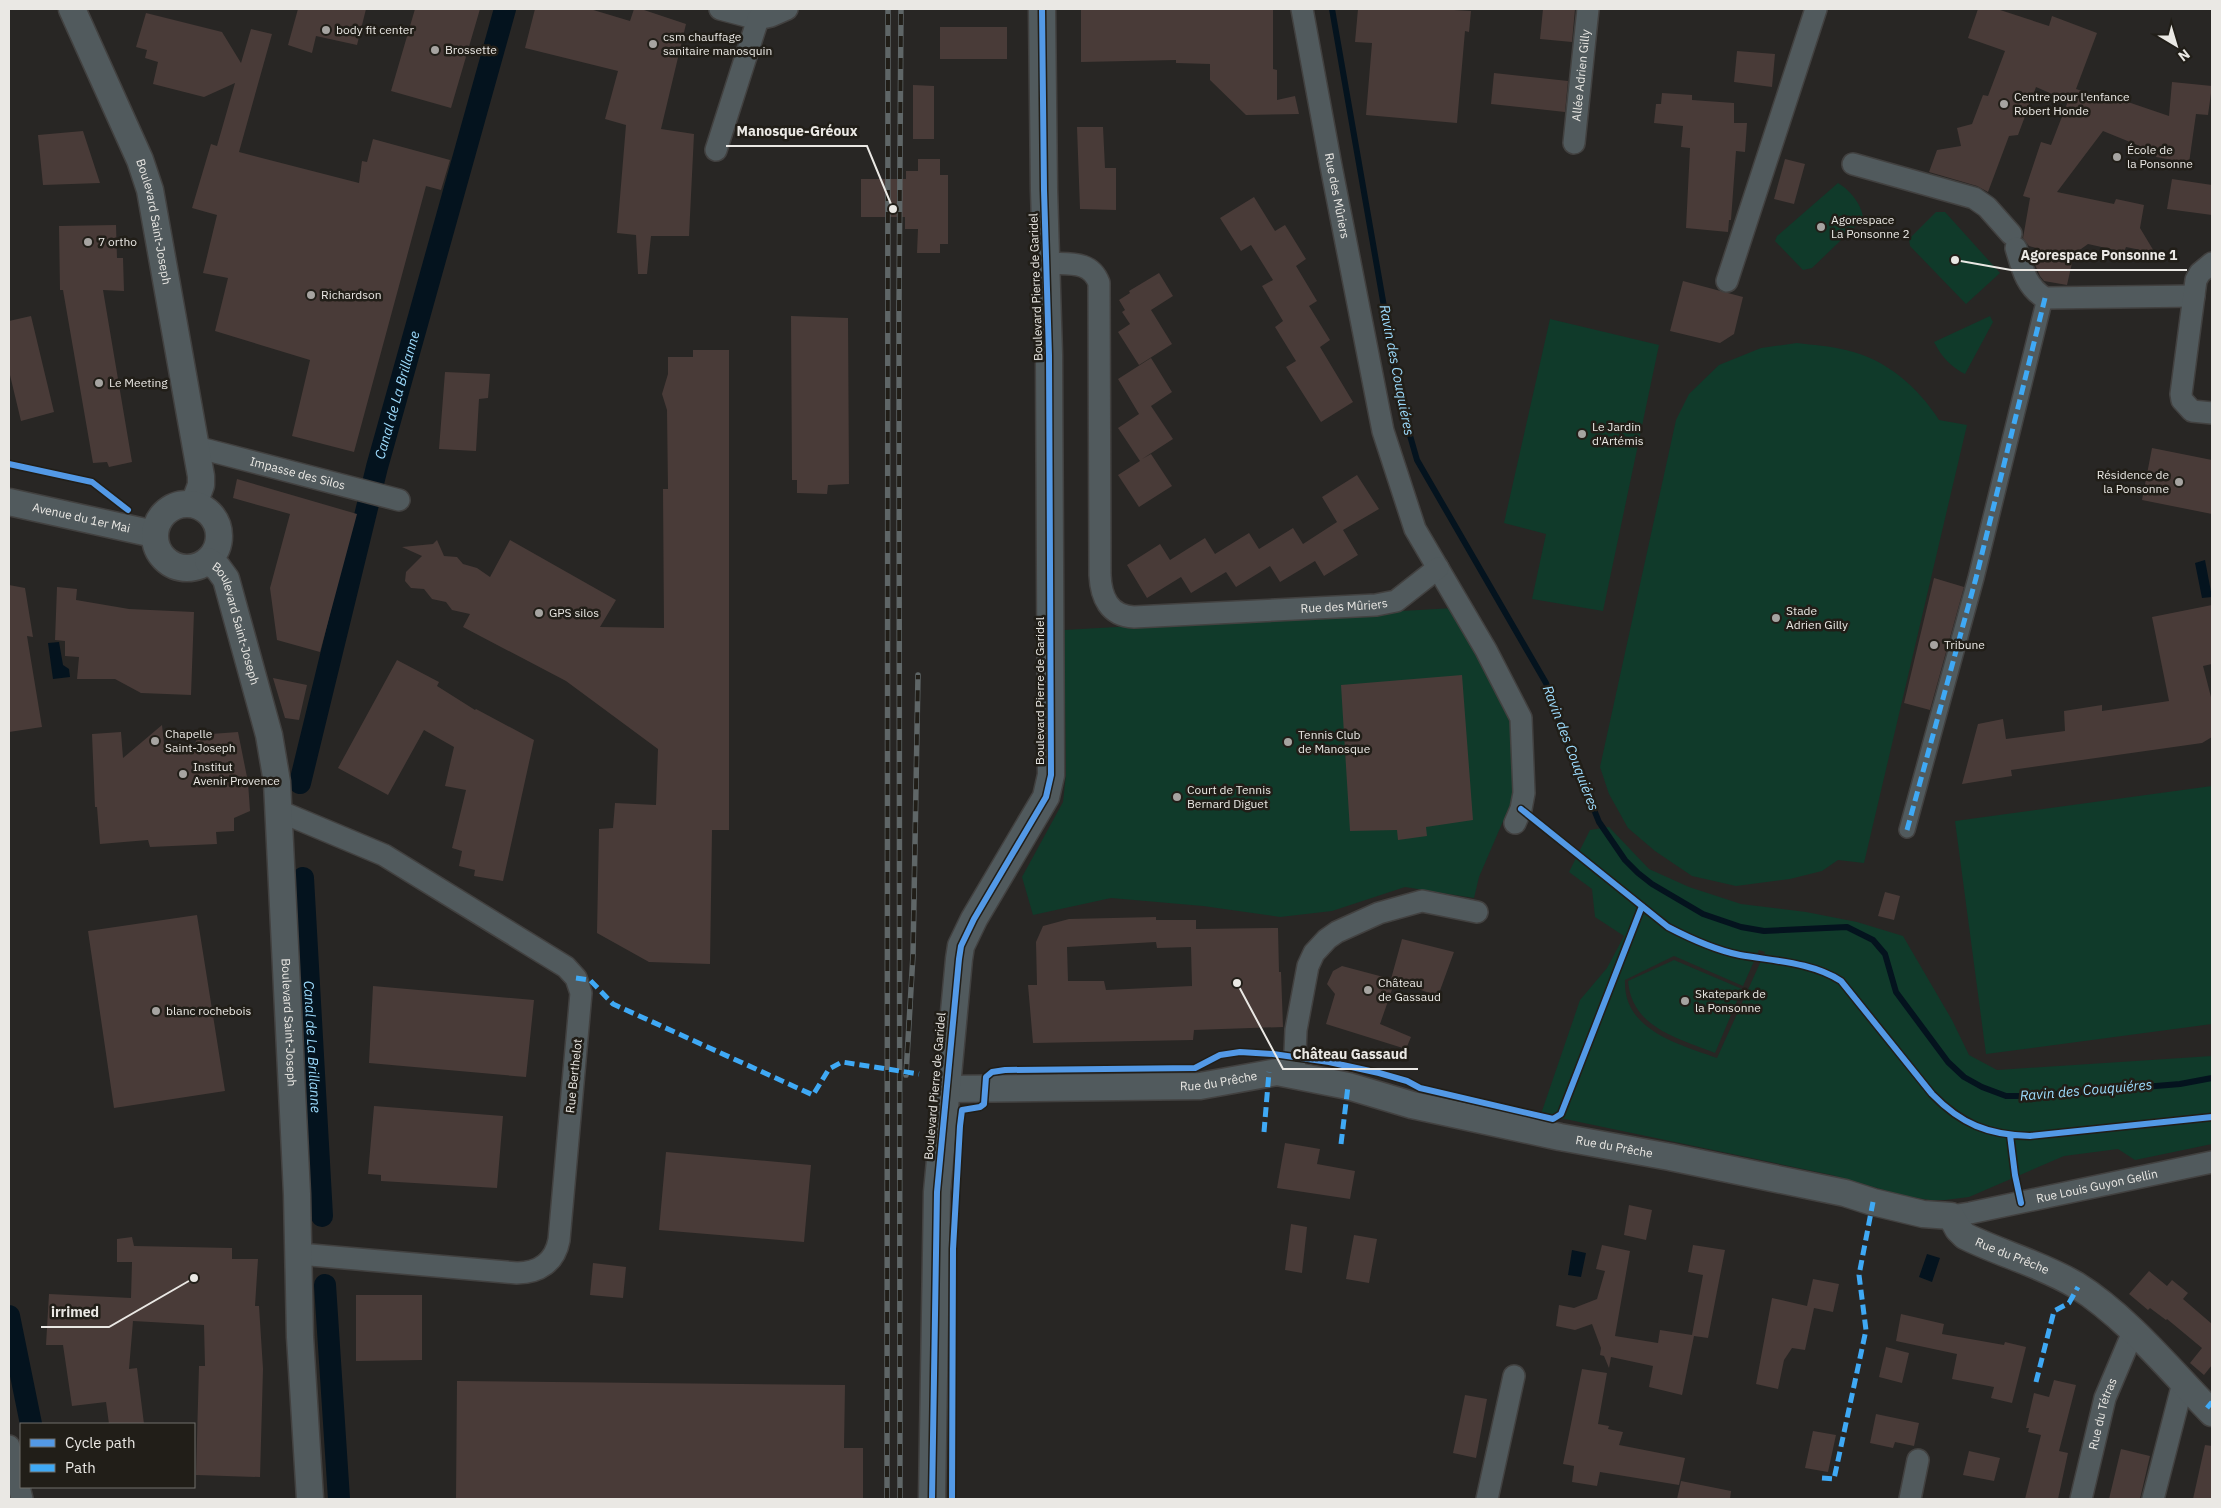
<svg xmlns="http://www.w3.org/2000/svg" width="2221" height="1508" viewBox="0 0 2221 1508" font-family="'IBM Plex Sans',sans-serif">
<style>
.green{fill:#103a2a;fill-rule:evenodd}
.water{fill:#04131e}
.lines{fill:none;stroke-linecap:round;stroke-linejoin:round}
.stream{stroke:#04131e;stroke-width:6}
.canal{stroke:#04131e;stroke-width:22}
.building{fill:#493b38;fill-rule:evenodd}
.pedestrian-casing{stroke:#424140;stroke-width:18}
.minor-casing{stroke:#424140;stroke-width:24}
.tertiary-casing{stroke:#424140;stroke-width:29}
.pedestrian{stroke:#515a5d;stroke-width:15}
.minor{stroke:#515a5d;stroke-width:21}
.tertiary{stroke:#515a5d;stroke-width:26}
.rail-casing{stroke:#5f6667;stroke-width:5.5}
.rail{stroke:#211e18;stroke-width:4;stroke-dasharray:11;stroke-linecap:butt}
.quiet{stroke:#3fa9f5;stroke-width:5;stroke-dasharray:10 5;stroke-linecap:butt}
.cycleway-casing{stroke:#211e18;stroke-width:9}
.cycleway{stroke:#5399e6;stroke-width:6}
.poi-dot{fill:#a6a4a1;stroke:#211e18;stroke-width:2}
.labels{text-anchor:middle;stroke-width:5;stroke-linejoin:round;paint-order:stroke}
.poi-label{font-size:12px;fill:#eae8e4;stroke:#211e18;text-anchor:start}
.street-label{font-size:12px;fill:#eae8e4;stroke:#211e18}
.water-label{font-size:14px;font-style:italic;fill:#9ddcfe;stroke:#211e18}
.leader{fill:none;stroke:#eae8e4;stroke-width:2}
.callout-dot{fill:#eae8e4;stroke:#211e18;stroke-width:2}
.callout-label{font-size:14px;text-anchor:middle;font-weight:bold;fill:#eae8e4;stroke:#211e18;stroke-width:5;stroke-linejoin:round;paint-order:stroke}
</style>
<rect width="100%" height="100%" fill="#282624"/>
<path class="green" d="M1838 183C1850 190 1863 206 1863 219L1812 268 1803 270 1775 241 1777 236Z
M1936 212H1945L2000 273 1966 304 1910 246 1909 239Z
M1990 316 1993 322 1965 374C1951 367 1941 356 1934 342Z
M1550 319 1659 345 1603 611 1532 599 1546 534 1504 523Z
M1797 343C1813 345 1830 346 1846 350 1886 359 1918 387 1939 420L1967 425 1864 863 1838 860 1822 871 1790 879 1736 886 1692 876 1655 851 1628 828 1609 794 1600 767 1676 420 1689 394 1719 365 1761 348Z
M1454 608 1511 711 1513 798 1479 877 1474 898 1405 887 1332 911 1280 917 1203 906 1111 898 1033 915 1022 877 1063 802 1066 774 1064 630Z
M2212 786V1024L1986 1054 1955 821Z
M1609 827 1649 869 1689 887 1741 904 1806 912 1857 922 1903 936 1952 1020 1969 1055 1997 1070 2212 1056V1144L2135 1160 2118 1149 2064 1156 1969 1197 1945 1200H1930L1905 1196 1832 1175 1541 1114 1580 1000 1607 968 1624 936 1595 917 1592 889 1569 872 1590 830ZM1759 950 1765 952 1717 1058C1678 1044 1623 1030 1625 980L1674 956 1743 986Z
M1674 960 1742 989 1715 1053C1678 1038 1632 1028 1628 981Z"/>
<path class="water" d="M2205 560 2212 597 2202 598 2195 563Z
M59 642 63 665 69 669 70 677 53 679 48 643Z
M1572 1250 1586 1253 1581 1277 1568 1275Z
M1927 1254 1940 1258 1932 1282 1919 1277Z"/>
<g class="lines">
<path class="stream" d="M1332 9 1401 404 1417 460 1546 683 1563 733 1599 822 1625 860 1638 873 1652 884 1703 914 1741 927 1764 931 1847 927 1873 940 1885 954 1896 992 1948 1062 1964 1077 1982 1087 2006 1096H2035L2180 1084 2212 1078"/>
<g class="canal">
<path id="s1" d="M300 783 377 467 505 9"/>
<path id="s2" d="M303 878 322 1216"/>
<path d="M325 1285 339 1499"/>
<path d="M9 1316 31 1424"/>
</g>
</g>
<path class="building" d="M298 9H366L357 45 316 36 312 53 288 45Z
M415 9H480L451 108 391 91Z
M535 9H590L630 21 634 9H641L686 24 661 129 694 134 689 236H651L647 274H638L636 235 617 233 626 125 605 119 618 71 525 48Z
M1081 9H1273V69L1277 70V100L1295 96 1299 114 1246 115 1210 80V64L1176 63V60L1081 62Z
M1358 9H1437L1471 11 1469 32 1465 31 1457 123 1366 115 1372 43 1355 42Z
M1543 9H1575L1572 42 1540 39Z
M1978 9H1997L2049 26 2052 16 2097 33 2076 89 2121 104 2122 100 2169 116 2172 82 2212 86 2208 115 2196 114 2189 163 2156 157 2157 153 2103 131 2057 192 2114 204 2116 199 2144 205 2140 228 2155 253 2126 247 2124 252 2088 244 2074 254 2067 285 2044 281 2040 276 2033 260 2036 248 2029 246 2023 238 2030 198 2023 196 2041 142 2051 145 2068 101 2036 87 2018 135 2009 136 1988 192 1977 186 1929 172 1937 150 1961 146 1957 128 1972 124 1983 95 1988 96 2005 51 1968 38Z
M146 13 222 32 241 63 251 29 272 34 239 152 359 183 362 161 367 162 373 139 450 160 441 190 426 186 354 452 292 436 310 360 215 331 228 278 203 273 217 215 192 208 211 144 217 146 235 83 204 97 153 84 158 62 145 58 147 50 136 47Z
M940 27H1007V59H940Z
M1737 51 1775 54 1772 87 1734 82Z
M1494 73 1568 81 1565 112 1491 104Z
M913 85 934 86V139H913Z
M1662 93 1692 95V100L1734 103V123H1747L1745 152 1736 151 1731 220H1729L1728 232 1686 228 1690 148 1681 147 1683 126 1654 123 1656 104H1661Z
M1077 127H1103L1105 168H1116V210L1080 209Z
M83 131 100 183 43 185 38 135Z
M918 159H940V175H948V244H940V253H917L918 229H905V217H861V179H906V171H918Z
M1785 159 1805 164 1794 204 1774 199Z
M2172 179 2212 185V215L2167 209Z
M1254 197 1275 231 1285 225 1306 259 1296 266 1317 301 1309 306 1330 340 1320 347 1353 402 1321 422 1286 367 1296 361 1275 327 1283 321 1262 286 1273 280 1251 245 1241 251 1220 218Z
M116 225 117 258H123L124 291 103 290 132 462 109 467 107 462 93 463 63 290H60L59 226Z
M1159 273 1173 296 1151 310 1172 344 1139 365 1118 332 1130 324 1122 312 1125 310 1119 300 1130 293 1129 291Z
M1683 281 1743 297 1734 334 1720 343 1670 331Z
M31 316 54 412 21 421 9 371V321Z
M791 316 848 318 849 484 828 485 827 494 797 493V480H792Z
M693 350H729V830H712L710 964 649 962 597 933 599 829 613 828 615 803 656 805 658 749 566 681 463 627 470 614 452 610 446 602 432 599 424 589 411 588 405 581 406 572 422 556 402 547 433 544 437 540 444 556 457 557 463 564 477 568 490 577 510 540 616 600 600 627 664 628 663 489H668L667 410 662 394 668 374V357H693Z
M1151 358 1172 392 1139 414 1118 379Z
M445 372 490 374 488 398 479 399 476 451 439 449Z
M1151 406 1173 439 1142 459 1151 454 1172 486 1139 507 1118 475 1140 461 1118 428Z
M2152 448 2212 460V514L2142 500Z
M1357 475 1379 509 1343 530 1358 555 1324 576 1315 561 1280 582 1270 566 1236 587 1226 572 1191 593 1181 577 1147 598 1127 565 1160 544 1170 560 1205 538 1215 554 1249 533 1259 549 1293 528 1303 544 1337 522 1322 497Z
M237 479 357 514 320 652 277 640 270 588 290 514 233 498Z
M1934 578 1964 587 1930 710 1904 703Z
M9 585 25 588 33 637 27 636 42 727 9 732Z
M57 587 77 589 76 600 129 609 194 612 191 695 141 693 115 679H77L79 657 65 656V641L55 640Z
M2212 605V664L2203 666 2212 701V737L2202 743 2011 770 2012 776 1962 784 1978 724 2003 719 2006 739 2065 731 2064 711 2102 705V711L2169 701 2152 617Z
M397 660 439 682 437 686 475 710 476 709 534 740 503 881 474 876 475 870 459 866 462 851 452 848 466 790 445 786 454 747 424 730 388 795 338 768Z
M1462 675 1473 820 1426 827 1427 836 1398 840 1397 830 1350 831 1341 685Z
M273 678 307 685 299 720 285 718Z
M162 725 165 753 194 750 197 735 238 732 248 782 250 811 234 818V831L216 832 217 844 150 847 148 840 100 844 97 807H95L92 734 121 732 123 758Z
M1885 892 1900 896 1894 920 1878 916Z
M197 915 225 1091 114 1108 88 931Z
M1156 917V920H1196V929L1278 928 1279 972H1281L1283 1027 1194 1030 1193 1040 1033 1043 1028 985H1037L1036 942 1043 926 1069 919ZM1156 942 1157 948 1191 947 1192 986 1106 990 1104 981H1068L1067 947Z
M1402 939 1454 952 1438 996 1395 981 1380 1024 1411 1037 1406 1049 1326 1024 1335 994 1327 984 1333 971 1342 966 1391 979Z
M373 986 534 1000 526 1077 369 1063Z
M374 1106 503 1116 497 1188 381 1181V1175L368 1174Z
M1285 1143 1320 1149 1317 1164 1355 1171 1350 1199 1277 1188Z
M666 1152 811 1165 804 1242 659 1230Z
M1629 1205 1652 1210 1646 1240 1624 1235Z
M1291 1224 1307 1227 1302 1273 1285 1270Z
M1354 1235 1377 1239 1369 1283 1346 1279Z
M132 1237 134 1246 232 1248V1259H258L255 1306H259L263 1369 260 1477 196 1475 199 1366H205L204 1325 133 1321 129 1369 137 1368 144 1424H109L106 1402 72 1406 63 1345H46L49 1294 131 1298 132 1262H117V1239Z
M1602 1245 1630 1251 1615 1336 1658 1343 1660 1330 1692 1335 1703 1275 1688 1272 1693 1245 1725 1250 1708 1338 1694 1336 1682 1395 1649 1387 1653 1366 1611 1357 1609 1368 1604 1356 1600 1355 1601 1348 1592 1324 1575 1330 1556 1326 1559 1305 1574 1308 1597 1299 1605 1271 1596 1269Z
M593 1263 626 1267 623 1298 590 1295Z
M2149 1271 2167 1286 2172 1280 2188 1293 2183 1299 2212 1324V1365L2204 1375 2190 1363 2202 1348 2167 1319 2166 1320 2150 1308 2148 1310 2129 1294Z
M1813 1279 1839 1284 1833 1312 1814 1308 1805 1350 1792 1348 1784 1360 1778 1389 1756 1384 1772 1298 1807 1306Z
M356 1295H422V1360L356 1361Z
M1901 1314 1944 1324 1942 1334 2004 1345 2005 1342 2026 1347 2012 1403 1991 1398 1994 1387 1952 1379 1957 1354 1896 1341Z
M1886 1347 1909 1353 1902 1383 1879 1377Z
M1582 1369 1607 1373 1598 1424 1609 1426 1608 1429 1623 1432 1619 1445 1685 1458 1679 1485 1600 1472 1597 1486 1572 1482 1574 1466 1563 1464Z
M2054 1380 2076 1385 2059 1451 2068 1453 2058 1499H2025L2041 1435 2028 1432 2029 1428H2026L2034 1393 2049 1397Z
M457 1381 845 1385 844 1448H863V1499H456Z
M1465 1395 1487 1399 1476 1458 1453 1453Z
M1876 1414 1919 1423 1914 1446 1895 1442 1893 1448 1870 1443Z
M1813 1431 1836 1435 1828 1472 1805 1468Z
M2205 1445 2212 1446V1499H2193Z
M2121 1449 2150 1456 2140 1499H2109Z
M1969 1451 2000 1458 1994 1481 1963 1475Z
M1681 1481 1731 1491 1730 1499H1677Z"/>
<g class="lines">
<defs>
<path id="pedestrian" d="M1907 830 1976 578 2045 298"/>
<g id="minor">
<path d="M720 9 758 19"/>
<path id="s3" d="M1302 9 1331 166 1383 431 1415 529 1486 650 1521 718 1524 793 1521 809 1515 823"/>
<path id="s4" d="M1574 143 1588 9"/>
<path d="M716 150 758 19 771 16 787 9"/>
<path d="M1853 164 1974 198 1987 207 2011 234"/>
<path d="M2016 248C2022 268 2026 287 2045 298L2194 296"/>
<path id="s5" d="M1046 263C1067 265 1090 259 1099 283L1100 575C1101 597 1109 616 1134 617L1376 605 1396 601 1438 568"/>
<path d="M2212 263 2200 273 2196 280 2181 394 2182 400 2192 411 2212 413"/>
<path d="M1727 281 1816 9"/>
<path id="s6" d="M196 447 399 500"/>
<path d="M279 811 384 855 566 967 576 978 581 993 559 1240C555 1262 539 1273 517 1273L299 1254"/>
<path d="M1294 1076 1296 1030 1308 966 1314 953 1327 939 1337 932 1379 913 1422 901 1477 912"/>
<path id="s7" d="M1951 1216 1970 1213 2212 1162"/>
<path d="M9 1446 22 1499"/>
<path d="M1487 1499 1514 1376"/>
<path d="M1910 1499 1918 1460"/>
<path id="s8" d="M2081 1499 2105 1398 2133 1332"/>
<path d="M2153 1499 2183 1383"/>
</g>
<g id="tertiary">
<path id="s9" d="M72 9 140 160 150 190 201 476V485L194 504"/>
<path id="s10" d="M9 502 154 534"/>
<circle cx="187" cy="536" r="32"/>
<path id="s11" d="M208 561 218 568 226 579 269 735 277 782 297 1194 300 1337 310 1499"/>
<path id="s12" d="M945 1089 1200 1086 1277 1072 1348 1086 1412 1105 1560 1137 1670 1157 1845 1193 1873 1202 1923 1214 1951 1216 1958 1229 1965 1236C2001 1254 2041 1264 2076 1285 2126 1316 2171 1371 2212 1413"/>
<path d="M932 1499 937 1192 959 959 961 946 974 919 1046 797 1051 775 1049 355 1044 190 1042 9"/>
</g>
</defs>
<use href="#pedestrian" class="pedestrian-casing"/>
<use href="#minor" class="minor-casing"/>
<use href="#tertiary" class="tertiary-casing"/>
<use href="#pedestrian" class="pedestrian"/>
<use href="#minor" class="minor"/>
<use href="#tertiary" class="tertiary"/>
<defs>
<path id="rail" d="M906 1075 913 955 918 675
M887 1499 888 9
M900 1499 899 311 901 9"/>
</defs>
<use href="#rail" class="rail-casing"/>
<use href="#rail" class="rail"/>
<path class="quiet" d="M1907 830 1976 578 2045 298
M576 978 590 980 613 1004 813 1095 829 1069 842 1062 919 1074
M1264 1132 1269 1072
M1341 1144 1348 1086
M2036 1382 2054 1311 2069 1303 2078 1287
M2207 1408 2212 1402
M1822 1478 1834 1479 1866 1330 1859 1275 1873 1202"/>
<defs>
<path id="cycleway" d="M9 464 92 482 128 510
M1521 809 1668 927C1691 939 1715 950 1740 955 1773 961 1812 962 1841 981L1932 1094C1961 1124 1988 1135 2030 1136L2212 1117
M2010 1135 2015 1175 2021 1203
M932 1499 937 1192 959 959 961 946 974 919 1046 797 1051 775 1049 355 1044 190 1042 9
M952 1499 953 1249 960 1126 962 1110 980 1107 984 1104 986 1077 992 1072 1005 1070 1195 1068 1220 1055 1240 1052 1273 1054 1329 1062 1379 1073 1407 1081 1420 1088 1553 1119 1561 1114 1642 906"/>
</defs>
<use href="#cycleway" class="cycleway-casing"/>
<use href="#cycleway" class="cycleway"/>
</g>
<g class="poi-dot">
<circle cx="326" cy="30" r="5"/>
<circle cx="653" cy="44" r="5"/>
<circle cx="435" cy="50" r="5"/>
<circle cx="2004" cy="104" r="5"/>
<circle cx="2117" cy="157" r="5"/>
<circle cx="1821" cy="227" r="5"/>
<circle cx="88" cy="242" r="5"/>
<circle cx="311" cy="295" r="5"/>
<circle cx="99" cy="383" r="5"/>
<circle cx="1582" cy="434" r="5"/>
<circle cx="2179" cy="482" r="5"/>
<circle cx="539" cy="613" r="5"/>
<circle cx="1776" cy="618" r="5"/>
<circle cx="1934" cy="645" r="5"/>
<circle cx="155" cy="741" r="5"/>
<circle cx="1288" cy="742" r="5"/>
<circle cx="183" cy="774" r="5"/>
<circle cx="1177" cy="797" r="5"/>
<circle cx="1368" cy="990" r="5"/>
<circle cx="1685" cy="1001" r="5"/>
<circle cx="156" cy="1011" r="5"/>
</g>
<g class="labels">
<g class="poi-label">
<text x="336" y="34">body fit center</text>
<text x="663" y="41">csm chauffage<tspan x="663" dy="14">sanitaire manosquin</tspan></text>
<text x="445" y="54">Brossette</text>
<text x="2014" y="101">Centre pour l'enfance<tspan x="2014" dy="14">Robert Honde</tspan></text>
<text x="2127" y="154">École de<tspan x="2127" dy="14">la Ponsonne</tspan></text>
<text x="1831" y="224">Agorespace<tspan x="1831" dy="14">La Ponsonne 2</tspan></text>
<text x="98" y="246">7 ortho</text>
<text x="321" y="299">Richardson</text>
<text x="109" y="387">Le Meeting</text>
<text x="1592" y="431">Le Jardin<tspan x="1592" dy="14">d'Artémis</tspan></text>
<text x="2169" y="479" text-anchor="end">Résidence de<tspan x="2169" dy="14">la Ponsonne</tspan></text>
<text x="1786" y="615">Stade<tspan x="1786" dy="14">Adrien Gilly</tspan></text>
<text x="549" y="617">GPS silos</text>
<text x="1944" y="649">Tribune</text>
<text x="165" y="738">Chapelle<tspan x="165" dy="14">Saint-Joseph</tspan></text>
<text x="1298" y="739">Tennis Club<tspan x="1298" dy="14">de Manosque</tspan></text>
<text x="193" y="771">Institut<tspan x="193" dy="14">Avenir Provence</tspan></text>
<text x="1187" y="794">Court de Tennis<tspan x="1187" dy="14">Bernard Diguet</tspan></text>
<text x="1378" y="987">Château<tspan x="1378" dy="14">de Gassaud</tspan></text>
<text x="1695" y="998">Skatepark de<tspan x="1695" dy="14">la Ponsonne</tspan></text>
<text x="166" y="1015">blanc rochebois</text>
</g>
<g class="street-label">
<text dy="4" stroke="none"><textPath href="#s4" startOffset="68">Allée Adrien Gilly</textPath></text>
<text dy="4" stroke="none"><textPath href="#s3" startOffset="190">Rue des Mûriers</textPath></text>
<text dy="4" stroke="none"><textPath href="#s9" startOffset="229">Boulevard Saint-Joseph</textPath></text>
<text transform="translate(1036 287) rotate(-92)" y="4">Boulevard Pierre de Garidel</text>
<text dy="4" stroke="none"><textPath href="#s6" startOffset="105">Impasse des Silos</textPath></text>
<text dy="4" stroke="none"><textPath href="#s10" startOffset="74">Avenue du 1er Mai</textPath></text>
<text dy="4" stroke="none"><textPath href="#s5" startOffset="624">Rue des Mûriers</textPath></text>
<text dy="4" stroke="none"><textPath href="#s11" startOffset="71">Boulevard Saint-Joseph</textPath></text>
<text transform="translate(1040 691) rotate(-90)" y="4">Boulevard Pierre de Garidel</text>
<text dy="4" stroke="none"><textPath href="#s11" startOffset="476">Boulevard Saint-Joseph</textPath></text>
<text transform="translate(574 1076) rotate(-84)" y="4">Rue Berthelot</text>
<text dy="4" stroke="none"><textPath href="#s12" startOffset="274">Rue du Prêche</textPath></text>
<text transform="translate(935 1086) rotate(-85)" y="4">Boulevard Pierre de Garidel</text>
<text dy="4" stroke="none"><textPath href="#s12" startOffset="679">Rue du Prêche</textPath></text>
<text dy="4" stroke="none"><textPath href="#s7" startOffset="149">Rue Louis Guyon Gellin</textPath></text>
<text dy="4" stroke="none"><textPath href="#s12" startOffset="1099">Rue du Prêche</textPath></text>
<text dy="4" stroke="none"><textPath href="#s8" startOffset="88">Rue du Tétras</textPath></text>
</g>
<g class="water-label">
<text transform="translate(1397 370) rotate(79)" y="5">Ravin des Couquiéres</text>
<text dy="5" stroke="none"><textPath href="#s1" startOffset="400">Canal de La Brillanne</textPath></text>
<text transform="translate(1571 748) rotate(69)" y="5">Ravin des Couquiéres</text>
<text dy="5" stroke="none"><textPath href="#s2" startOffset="169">Canal de La Brillanne</textPath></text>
<text transform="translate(2086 1090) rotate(-5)" y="5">Ravin des Couquiéres</text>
</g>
</g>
<path class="leader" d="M893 209L867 146H726M1955 260L2011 270H2187M1237 983L1283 1069H1418M194 1278L109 1327H41"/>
<g class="callout-dot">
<circle cx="893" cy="209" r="5"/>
<circle cx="1955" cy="260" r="5"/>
<circle cx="1237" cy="983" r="5"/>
<circle cx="194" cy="1278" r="5"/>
</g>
<g class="callout-label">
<text x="797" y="136">Manosque-Gréoux</text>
<text x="2099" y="260">Agorespace Ponsonne 1</text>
<text x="1350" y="1059">Château Gassaud</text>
<text x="75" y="1317">irrimed</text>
</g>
<rect width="2221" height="1508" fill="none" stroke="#eae8e4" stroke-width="20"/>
<rect x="20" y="1423" width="175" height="65" fill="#211e18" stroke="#716f6a"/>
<rect x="30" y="1439" width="25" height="8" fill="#5399e6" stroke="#716f6a"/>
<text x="65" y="1448" font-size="15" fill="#eae8e4">Cycle path</text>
<rect x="30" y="1464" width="25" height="8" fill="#3fa9f5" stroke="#716f6a"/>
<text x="65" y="1473" font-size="15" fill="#eae8e4">Path</text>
<g transform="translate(2176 45) rotate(142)" stroke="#211e18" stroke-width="4" paint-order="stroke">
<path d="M0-4L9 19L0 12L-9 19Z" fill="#eae8e4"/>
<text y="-8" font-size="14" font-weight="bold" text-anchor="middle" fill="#eae8e4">N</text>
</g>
</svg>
